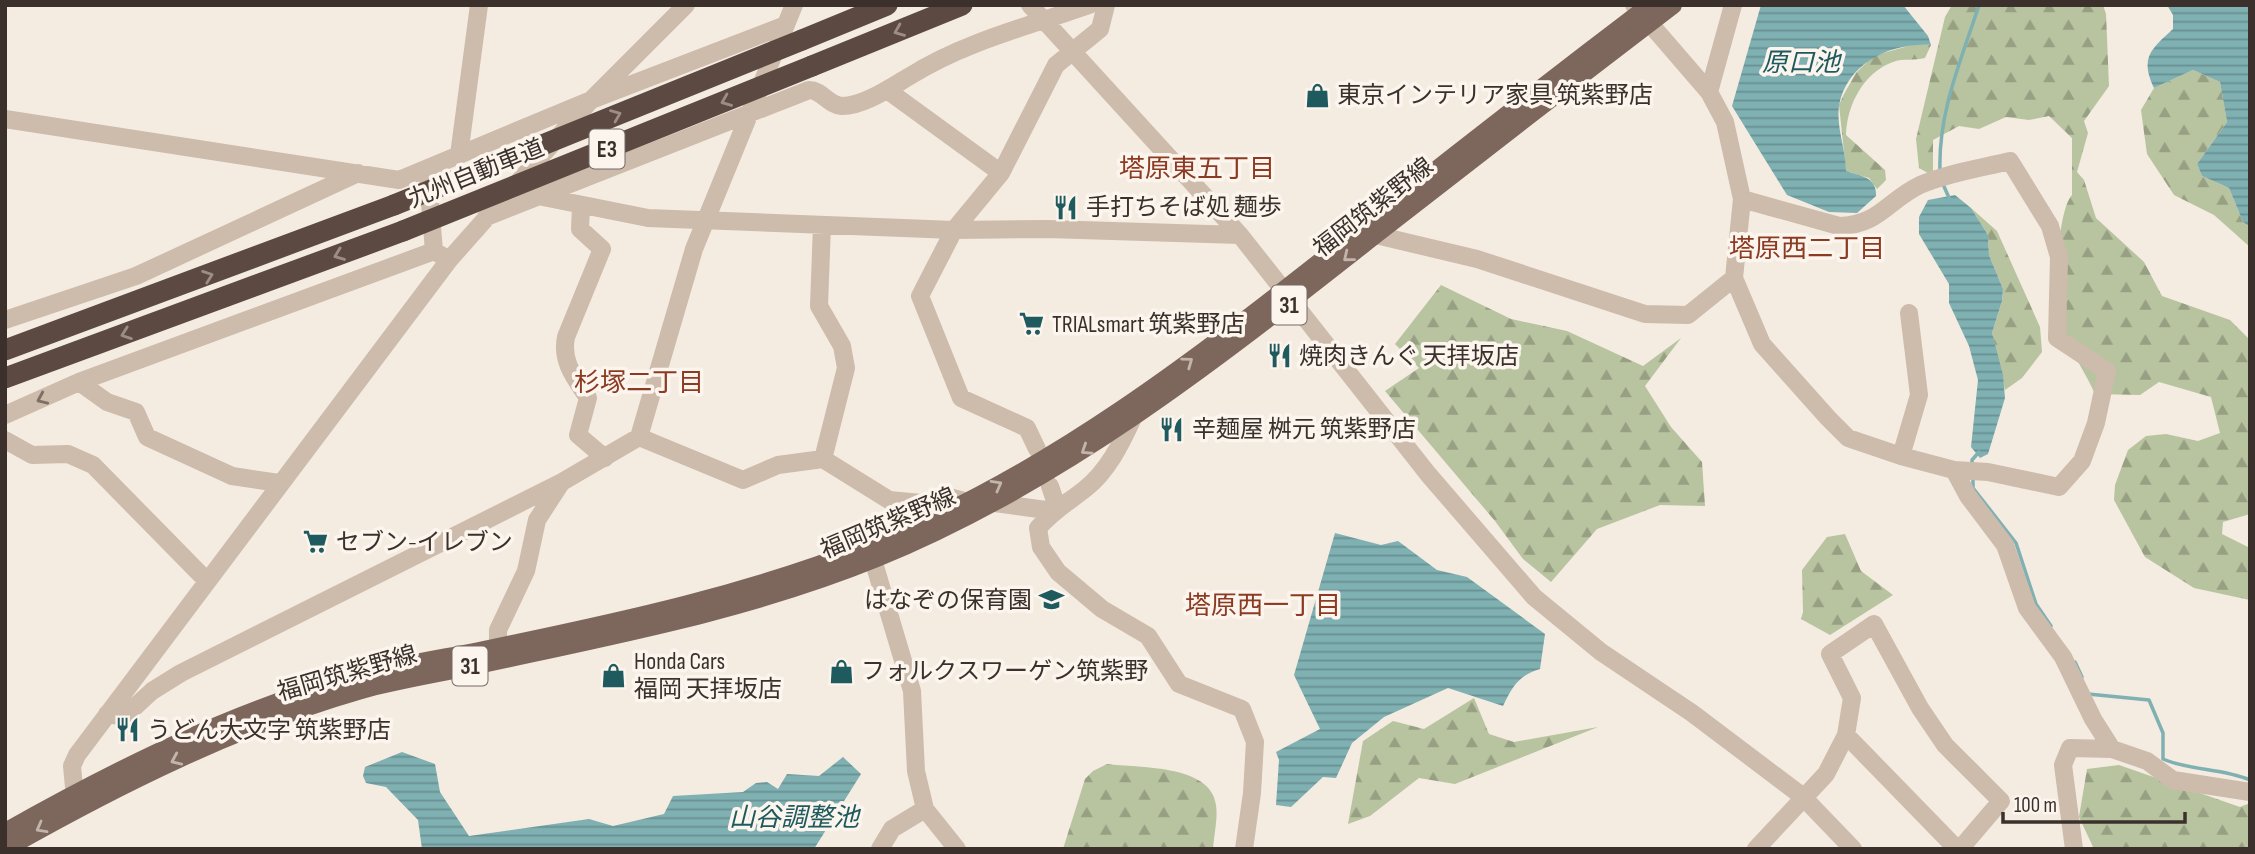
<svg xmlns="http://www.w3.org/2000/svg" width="2255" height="854" viewBox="0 0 2255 854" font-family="'Sofia Sans Condensed','Noto Sans JP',sans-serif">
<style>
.forest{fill:url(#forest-firs)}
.water{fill:url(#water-rules)}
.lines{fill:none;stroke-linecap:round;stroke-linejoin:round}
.stream{stroke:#7fb0b2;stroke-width:3.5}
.minor{stroke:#cdbbac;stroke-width:18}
.major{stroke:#7d675c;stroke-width:18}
.highway{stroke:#5c4a42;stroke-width:21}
.highway-bridge{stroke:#5c4a42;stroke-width:21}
.oneway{stroke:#9c8e87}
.oneway2{stroke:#c2b5ac}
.oneway3{stroke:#7d6f65}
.labels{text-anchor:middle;stroke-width:7;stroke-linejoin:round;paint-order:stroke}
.shield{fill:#fbf5ee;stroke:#756b66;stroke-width:2}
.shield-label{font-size:23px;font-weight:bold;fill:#3b302b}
.poi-label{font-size:24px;fill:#3b302b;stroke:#fbf5ee;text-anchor:start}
.street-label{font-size:24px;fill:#3b302b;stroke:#fbf5ee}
.water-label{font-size:26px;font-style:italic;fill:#1f5a5e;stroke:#fbf5ee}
.neighbourhood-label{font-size:26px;fill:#8c3b22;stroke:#fbf5ee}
</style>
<defs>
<pattern id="forest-firs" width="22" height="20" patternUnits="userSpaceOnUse" patternTransform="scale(1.75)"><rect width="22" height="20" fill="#b8c4a0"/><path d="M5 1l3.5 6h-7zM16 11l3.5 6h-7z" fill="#97a083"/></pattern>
<pattern id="water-rules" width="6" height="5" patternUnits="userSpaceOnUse" patternTransform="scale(1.75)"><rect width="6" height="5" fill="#7fb0b2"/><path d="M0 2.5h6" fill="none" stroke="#699091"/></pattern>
</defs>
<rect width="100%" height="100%" fill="#f4ebe1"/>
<path class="forest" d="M1952 5H2103L2106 14 2109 86 2084 121 2088 133 2077 172 2084 180 2096 218 2144 262 2162 296 2230 320 2250 340V514L2223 522 2222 534 2250 548V600L2194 588 2145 557 2114 500 2115 485 2128 450 2146 436 2166 434 2198 441 2220 433 2211 397 2159 382 2140 395 2095 394C2086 374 2074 356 2065 337 2054 313 2055 214 2072 195V138L2049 116 2029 120 2006 117 1979 129 1959 126 1933 140V176L1919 168 1916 139 1945 17Z
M1915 44 1931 45 1925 58C1915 61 1903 58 1893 62 1863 73 1847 105 1846 135L1885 170 1886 180 1877 189 1869 178 1846 171 1839 105 1844 94 1856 73 1873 56Z
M2193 70 2220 82 2227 122 2197 164 2202 176 2229 188 2243 222 2250 227V247L2214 215 2174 195 2147 154 2141 110 2154 88Z
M1971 208 1997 231 2040 327 2042 352 2022 378 2005 390 1992 333 2002 301 2003 289 1989 255 1988 235Z
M1441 285 1511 319 1567 331 1643 366 1681 338 1645 386 1671 427 1702 462 1705 506 1660 505 1597 529 1551 582 1523 559 1495 521 1385 391 1419 368 1395 344Z
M1845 534 1861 571 1893 595 1830 635 1801 619 1803 612 1802 570 1827 537Z
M1474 698 1489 734 1514 742 1598 727 1455 784 1419 778 1370 816 1348 824 1363 741 1393 721 1424 729Z
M1107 764C1138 768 1211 764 1216 805 1218 818 1214 835 1213 849H1063L1085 779 1093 771Z
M2119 765 2240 807 2250 803V849H2094L2079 817 2087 769Z"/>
<path class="water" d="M1761 5H1903L1928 36 1931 45C1892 42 1846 63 1839 106 1836 127 1846 150 1846 171 1861 176 1877 177 1876 196L1857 213 1829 212 1787 195 1732 106Z
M2167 5H2250V227L2243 222 2229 188 2202 176 2197 164 2227 122 2220 82 2193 70 2154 88C2140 58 2150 50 2173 29V15Z
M1955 195 1971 208 1988 235 1989 255 2003 289 2002 301 1992 333 2003 375 2005 398 1988 454 1980 458 1971 447 1978 380 1969 346 1949 303V284L1919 234V217L1928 200Z
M1335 533 1381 545 1398 541 1437 570 1467 577 1545 634 1540 669C1519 675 1512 687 1503 706L1448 688 1384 717 1352 743 1336 778 1323 777 1291 807 1276 805 1279 760 1276 752 1320 729 1294 675Z
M402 752 435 764 440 792 469 836 589 819 613 826 664 814 673 796 743 792 756 783 767 782 778 789 787 774 819 776 843 757 861 774 814 849H422L418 820 386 787 366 783 363 776 365 767Z"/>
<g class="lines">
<path class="stream" d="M1940 171C1938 112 1961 61 1979 5
M1942 182 1950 200
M1972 466V460L1979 452
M1973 478V488L2016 543 2036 604 2051 626
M2075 662 2082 677
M2088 694 2149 700 2163 733V759C2191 771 2222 768 2250 780"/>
<path class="minor" d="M1030 5 1240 235 1428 474 1534 597 1601 652 1692 713 1802 796 1853 849
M1634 5 1709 92 1725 122 1742 199 1734 278 1762 344 1828 418 1848 438 1901 456 1954 470 1988 472 2059 487 2082 461 2096 423 2107 371 2057 338 2059 257 2050 226 2010 161C1981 168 1948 173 1920 185 1887 201 1879 225 1839 226L1742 199
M887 90 1001 173
M1709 92 1733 5
M5 119 399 180 591 100 786 25
M459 155 479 5
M428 178 434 251
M543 197 648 218 954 230 1048 229 1240 235
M581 206 580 229 602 249 566 337C561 362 575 378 588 398L578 435 605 458
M486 217 809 90C822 90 828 105 842 106 864 106 891 87 910 76 964 42 1029 26 1089 5
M822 225 819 306 842 346 846 368 823 459
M1376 235 1477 259 1645 314 1688 315 1734 278
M5 320 136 276 358 173
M79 382 107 402 136 412 147 437 232 476 279 483
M5 415 79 382 434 251 449 260
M1132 420C1121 444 1107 472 1085 489 1066 504 1055 509 1038 528L1041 547 1058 572 1102 609 1148 636 1179 684 1242 709 1255 742 1252 793 1244 849
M639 437 743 480 778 465 823 459 889 500 932 504 949 497 968 502
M5 440 32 455 68 454 93 465 206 580
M1037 449 1027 428 961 398 920 296 954 230 1001 173 1056 65 1100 29 1106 5
M1901 456 1919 395 1909 313
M1954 470 1968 496 2005 545 2027 608 2063 657 2093 719 2112 749
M1050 486 1057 507
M995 503 1053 511
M869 546 912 691 916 771 925 809 957 849
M498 647V630L526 571 537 520 561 483
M107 714 124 717 152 691 181 673 562 482 639 437 694 249 794 5
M1846 735 1957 849
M76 808 72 766 77 755 449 260 591 100 686 5
M880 849 892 829 925 809
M1756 849 1826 774 1846 735 1852 698 1830 654 1874 624 1920 708 1945 745 2001 801 1960 849
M2074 849 2063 765 2070 748 2112 749 2147 761 2173 780 2250 792"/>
<path class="major" d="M5 832C117 769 233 711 356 677 404 663 455 657 503 646 628 620 746 594 865 548 1053 475 1212 347 1368 224 1461 150 1555 77 1650 5
M5 849C118 785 236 726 361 690 398 680 436 674 473 666 610 636 747 611 877 558 1065 481 1221 356 1379 232 1476 156 1575 80 1673 5"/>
<path class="highway" d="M802 40 887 5
M812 66 962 5
M5 350 394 205
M5 378 403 231"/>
<path class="highway-bridge" d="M394 205 802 40
M403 231 812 66"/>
</g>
<defs><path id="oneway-chevron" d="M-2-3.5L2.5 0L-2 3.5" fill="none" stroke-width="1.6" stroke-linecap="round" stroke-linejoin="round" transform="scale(1.75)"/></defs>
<g class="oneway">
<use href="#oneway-chevron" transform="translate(899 31) rotate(158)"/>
<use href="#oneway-chevron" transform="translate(726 101) rotate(158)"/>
<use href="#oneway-chevron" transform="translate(616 115) rotate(-22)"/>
<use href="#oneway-chevron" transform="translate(339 255) rotate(159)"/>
<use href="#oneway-chevron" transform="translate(208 276) rotate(-20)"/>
<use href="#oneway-chevron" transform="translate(126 334) rotate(160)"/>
</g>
<g class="oneway2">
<use href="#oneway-chevron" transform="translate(1348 257) rotate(141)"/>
<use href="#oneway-chevron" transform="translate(1188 362) rotate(-36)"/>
<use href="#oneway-chevron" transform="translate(1086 450) rotate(147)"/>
<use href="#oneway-chevron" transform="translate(997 485) rotate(-29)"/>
<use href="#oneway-chevron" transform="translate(176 760) rotate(156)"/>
<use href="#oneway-chevron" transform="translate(41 828) rotate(151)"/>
</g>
<use class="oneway3" href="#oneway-chevron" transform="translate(42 399) rotate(156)"/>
<defs>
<symbol id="shop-bare" viewBox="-9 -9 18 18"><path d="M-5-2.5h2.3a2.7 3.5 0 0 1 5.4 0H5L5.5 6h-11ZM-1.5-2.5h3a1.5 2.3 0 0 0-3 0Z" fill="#1f5a5e" stroke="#fbf5ee" stroke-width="2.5" paint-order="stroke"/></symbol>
<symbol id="restaurant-bare" viewBox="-9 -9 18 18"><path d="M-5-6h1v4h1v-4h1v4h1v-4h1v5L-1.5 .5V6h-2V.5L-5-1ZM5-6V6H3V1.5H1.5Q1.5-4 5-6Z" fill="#1f5a5e" stroke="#fbf5ee" stroke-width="2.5" paint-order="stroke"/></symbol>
<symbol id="supermarket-bare" viewBox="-9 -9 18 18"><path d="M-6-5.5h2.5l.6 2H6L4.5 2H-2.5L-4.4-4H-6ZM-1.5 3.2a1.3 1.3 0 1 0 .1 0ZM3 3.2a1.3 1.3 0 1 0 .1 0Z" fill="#1f5a5e" stroke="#fbf5ee" stroke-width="2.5" paint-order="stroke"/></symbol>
<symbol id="school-bare" viewBox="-9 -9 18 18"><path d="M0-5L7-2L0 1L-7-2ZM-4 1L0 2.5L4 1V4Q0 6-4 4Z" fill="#1f5a5e" stroke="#fbf5ee" stroke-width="2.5" paint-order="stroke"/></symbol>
</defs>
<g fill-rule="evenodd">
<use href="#shop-bare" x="1300" y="78" width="35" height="35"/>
<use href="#restaurant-bare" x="1048" y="190" width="35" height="35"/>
<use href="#supermarket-bare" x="1014" y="306" width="35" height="35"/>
<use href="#restaurant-bare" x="1262" y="338" width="35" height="35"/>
<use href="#restaurant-bare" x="1154" y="412" width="35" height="35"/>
<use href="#supermarket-bare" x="298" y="524" width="35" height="35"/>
<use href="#school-bare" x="1034" y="582" width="35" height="35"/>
<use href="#shop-bare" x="824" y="654" width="35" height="35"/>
<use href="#shop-bare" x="596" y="658" width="35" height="35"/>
<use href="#restaurant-bare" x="110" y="712" width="35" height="35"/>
</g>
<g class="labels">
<g class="shield">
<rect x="589.5" y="129.5" width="35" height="39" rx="5"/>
<rect x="1271.5" y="285.5" width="35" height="39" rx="5"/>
<rect x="452.5" y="646.5" width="35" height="39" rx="5"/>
</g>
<g class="shield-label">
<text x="607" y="157">E3</text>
<text x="1289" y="313">31</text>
<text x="470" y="674">31</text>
</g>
<g class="poi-label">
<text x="1337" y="103">東京インテリア家具 筑紫野店</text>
<text x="1086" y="215">手打ちそば処 麺歩</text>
<text x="1052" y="332">TRIALsmart 筑紫野店</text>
<text x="1299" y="364">焼肉きんぐ 天拝坂店</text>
<text x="1192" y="437">辛麺屋 桝元 筑紫野店</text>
<text x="336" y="550">セブン-イレブン</text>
<text x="1032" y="608" text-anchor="end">はなぞの保育園</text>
<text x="634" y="669">Honda Cars<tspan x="634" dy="28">福岡 天拝坂店</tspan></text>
<text x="861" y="679">フォルクスワーゲン筑紫野</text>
<text x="147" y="738">うどん大文字 筑紫野店</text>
</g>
<g class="street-label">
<text transform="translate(476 173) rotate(-22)" y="8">九州自動車道</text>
<text transform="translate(1373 207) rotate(-38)" y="8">福岡筑紫野線</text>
<text transform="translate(888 523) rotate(-23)" y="8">福岡筑紫野線</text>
<text transform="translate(347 673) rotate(-16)" y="8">福岡筑紫野線</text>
</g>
<g class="water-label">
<text x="1801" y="71">原口池</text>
<text x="794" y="826">山谷調整池</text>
</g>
<g class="neighbourhood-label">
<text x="1197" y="177">塔原東五丁目</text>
<text x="1807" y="257">塔原西二丁目</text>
<text x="639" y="391">杉塚二丁目</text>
<text x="1263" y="614">塔原西一丁目</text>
</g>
</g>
<rect width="2255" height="854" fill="none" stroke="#3b302b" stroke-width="14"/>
<path d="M2003 812v10h182v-10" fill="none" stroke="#3b302b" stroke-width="3.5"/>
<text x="2014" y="812" font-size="21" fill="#3b302b" stroke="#fbf5ee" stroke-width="5" paint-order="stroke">100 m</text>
</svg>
